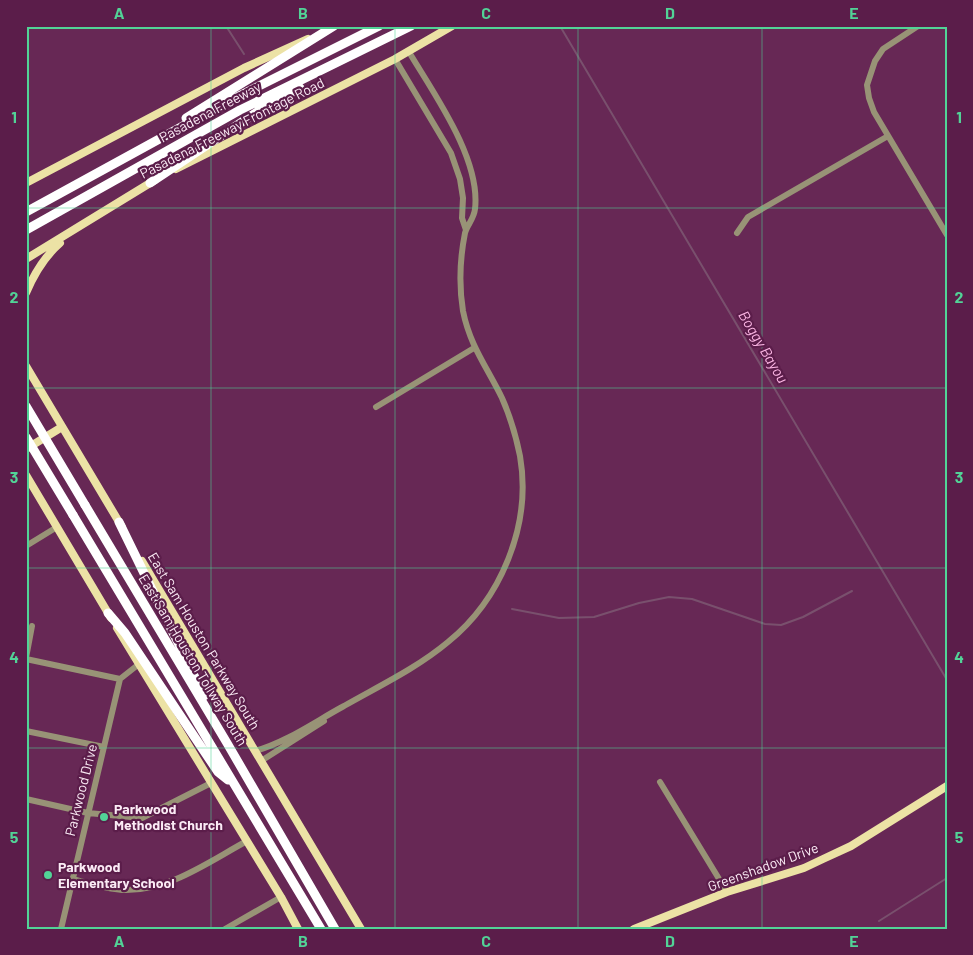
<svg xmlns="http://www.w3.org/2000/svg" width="973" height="955" viewBox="0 0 973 955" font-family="Barlow,sans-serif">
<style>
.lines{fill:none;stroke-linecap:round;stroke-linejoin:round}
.stream{stroke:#79506d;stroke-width:2}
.minor{stroke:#989376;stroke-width:6}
.major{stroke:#ece2a5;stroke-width:8}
.highway{stroke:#fff;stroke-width:9}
.highway-bridge{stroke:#fff;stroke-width:9}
.grid{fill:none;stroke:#52d397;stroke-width:1;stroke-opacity:0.55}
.poi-dot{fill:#52d397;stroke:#5b1d4a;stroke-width:2}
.labels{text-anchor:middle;stroke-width:4.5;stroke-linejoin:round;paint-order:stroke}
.street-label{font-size:14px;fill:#fbebf5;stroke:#5b1d4a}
.poi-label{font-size:14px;font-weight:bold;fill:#fbebf5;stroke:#5b1d4a;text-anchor:start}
.water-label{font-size:15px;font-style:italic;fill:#fbb5e3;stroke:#5b1d4a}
.neatline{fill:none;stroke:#52d397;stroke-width:2}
.grid-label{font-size:16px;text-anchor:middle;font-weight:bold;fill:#52d397}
</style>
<rect width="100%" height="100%" fill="#672855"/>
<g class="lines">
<path class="stream" d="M226 26 244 54
M560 26 947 680
M512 609 559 618 594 617 639 603 669 597 692 599 765 624 781 625 803 617 852 591
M879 921 947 878"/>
<path class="minor" d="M918 26 883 49 875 61 867 85 869 98 874 112 947 235
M395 59 451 153 460 179 463 198 462 218 466 230
M737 233 748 217 888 136
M376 407 474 348
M26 546 57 527
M26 658 32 626
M26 659 120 679
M26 731 104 747
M255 751C287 742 316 721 344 706 379 686 417 668 448 642 501 599 532 525 520 456 516 436 510 416 502 398 487 367 470 346 463 311 459 286 460 258 465 233 467 225 474 219 475 209 481 159 434 94 409 52
M261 761 324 721
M660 782 727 892
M26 799 88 813 142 818 211 783
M72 879C88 883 106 889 122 890 168 892 208 862 247 841
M61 929 120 679 139 664
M225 929 281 897"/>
<path class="major" d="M176 169 395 59 452 26
M26 183 244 68 308 39
M26 259 155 180
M26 293C34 274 45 256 60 243
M26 366 122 527
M26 449 62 427
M26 475 111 618
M142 561 361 929
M117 628 281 897 298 929
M634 929 727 892 804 868 823 859 851 846 947 786"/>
<path class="highway" d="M186 118 334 26
M150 183 263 108 300 88
M26 212 225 103 379 26
M26 230 240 110 411 26
M85 505 227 743 335 929
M73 515 321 929
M119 522 204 696
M108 613 125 633 218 772 228 780"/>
<path class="highway-bridge" d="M26 406 85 505
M26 437 73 515"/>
</g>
<path class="grid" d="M211 26V929M395 26V929M578 26V929M762 26V929M26 208H947M26 388H947M26 568H947M26 748H947"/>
<g class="poi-dot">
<circle cx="104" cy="817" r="5"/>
<circle cx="48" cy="875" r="5"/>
</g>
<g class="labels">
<g class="street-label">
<text transform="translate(210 112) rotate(-28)" y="5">Pasadena Freeway</text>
<text transform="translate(232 128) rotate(-27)" y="5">Pasadena Freeway Frontage Road</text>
<text transform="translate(204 641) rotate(59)" y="5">East Sam Houston Parkway South</text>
<text transform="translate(193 660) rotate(59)" y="5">East Sam Houston Tollway South</text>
<text transform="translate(81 790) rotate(-76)" y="5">Parkwood Drive</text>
<text transform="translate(763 867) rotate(-20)" y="5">Greenshadow Drive</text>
</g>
<g class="poi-label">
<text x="114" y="814">Parkwood<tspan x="114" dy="16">Methodist Church</tspan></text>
<text x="58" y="872">Parkwood<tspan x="58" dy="16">Elementary School</tspan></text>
</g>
<g class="water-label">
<text transform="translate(763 347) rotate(59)" y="5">Boggy Bayou</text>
</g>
</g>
<rect width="973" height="955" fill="none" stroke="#5b1d4a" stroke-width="55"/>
<rect x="28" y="28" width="918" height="900" class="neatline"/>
<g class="grid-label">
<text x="119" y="19">A</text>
<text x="303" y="19">B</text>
<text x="486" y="19">C</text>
<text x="670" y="19">D</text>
<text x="854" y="19">E</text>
<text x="14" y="123">1</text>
<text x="959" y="123">1</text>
<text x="14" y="303">2</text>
<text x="959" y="303">2</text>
<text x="14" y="483">3</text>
<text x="959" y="483">3</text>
<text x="14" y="663">4</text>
<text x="959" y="663">4</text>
<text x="14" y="843">5</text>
<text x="959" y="843">5</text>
<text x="119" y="947">A</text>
<text x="303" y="947">B</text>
<text x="486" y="947">C</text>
<text x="670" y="947">D</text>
<text x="854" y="947">E</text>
</g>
</svg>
